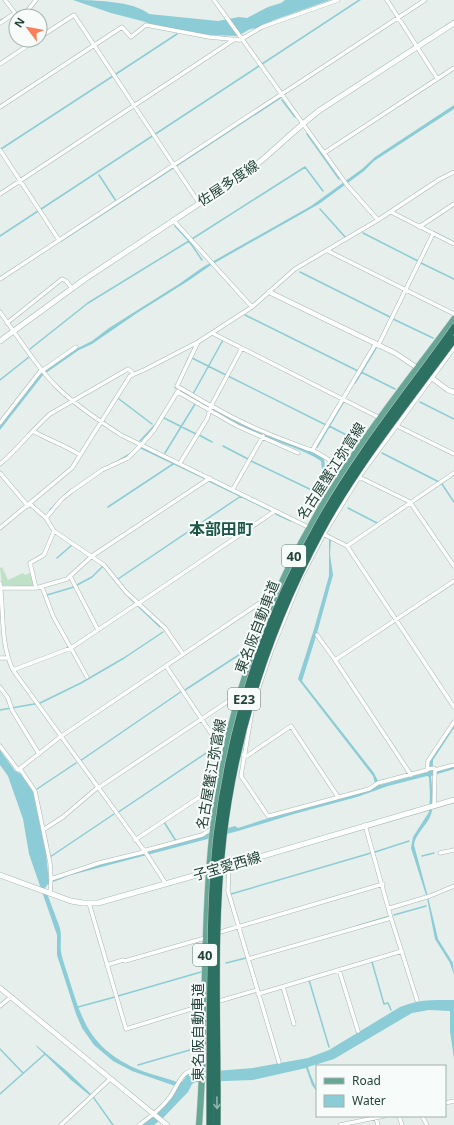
<svg xmlns="http://www.w3.org/2000/svg" width="454" height="1125" viewBox="0 0 454 1125" font-family="'Noto Sans','Noto Sans JP',sans-serif">
<style>
.green{fill:#bee1c7}
.water{fill:#8cccd6}
.lines{fill:none;stroke-linecap:round;stroke-linejoin:round}
.stream{stroke:#8cccd6;stroke-width:1.5}
.minor-casing{stroke:#a8b8b2;stroke-width:4.5}
.tertiary-casing{stroke:#a8b8b2;stroke-width:5.5}
.secondary-casing{stroke:#a3bcb3;stroke-width:6}
.primary-casing{stroke:#c1cac8;stroke-width:7}
.minor{stroke:#fff;stroke-width:3.5}
.tertiary{stroke:#fff;stroke-width:4.5}
.secondary{stroke:#fff;stroke-width:5}
.primary{stroke:#68a796;stroke-width:6}
.motorway-bridge-casing{stroke:#c1cac8;stroke-width:8;stroke-linecap:butt}
.motorway-bridge{stroke:#2d7162;stroke-width:7}
.oneway{stroke:#92b6ae}
.labels{text-anchor:middle;stroke-width:4;stroke-linejoin:round;paint-order:stroke}
.shield{fill:#f7fbf9;stroke:#637a73;stroke-width:1}
.shield-label{font-size:13px;font-weight:bold;fill:#23433a}
.street-label{font-size:14px;fill:#23433a;stroke:#f7fbf9}
.quarter-label{font-size:16px;font-weight:bold;fill:#1d5748;stroke:#f7fbf9}
</style>
<rect width="100%" height="100%" fill="#e6efeb"/>
<path class="green" d="M2 567 8 580 23 573 25 575 30 573 34 585 32 587 2 585 0 568Z"/>
<path class="water" d="M73 0C93 0 134 1 149 14L218 21 239 17 247 18 268 7 281 3 285 0H330L274 20 258 28 250 29 238 36 210 35 157 26 142 21 111 13Z
M358 0H361L0 237V235Z
M454 105V109L374 161 364 171 319 204 211 265 188 281 137 313 92 344 79 350 43 375 0 430V426L41 374 76 349 92 341 109 328 179 284 203 267 311 206 362 169 375 157Z
M173 387 238 422 263 434 314 452 324 459 328 487 327 489H325L324 487 321 461C303 449 282 444 262 436 231 422 202 404 173 387Z
M329 539H331L330 554 333 575 317 633 302 681 374 773 380 785 428 772 429 770 428 763 454 723V728L433 760V771L454 766V769L431 776C432 788 435 806 430 817 425 827 415 835 414 845L428 897 438 939 453 963 454 975 450 963 435 939 427 898 411 848 413 837 429 812 430 795 429 777 427 776 388 786 357 797 294 814 238 831 71 875 48 884 45 888 60 928C62 936 60 944 61 952 63 962 67 972 70 982 81 1018 90 1044 125 1063 140 1072 160 1076 177 1082H182L187 1075 191 1073 253 1068 308 1058 329 1050 400 1007C420 999 433 1000 454 1000V1059L450 1031V1011L429 1010 412 1013 334 1059 308 1067C310 1076 316 1085 317 1092L312 1085 306 1068 253 1080 196 1082 192 1084 188 1092 163 1118 154 1125H142C157 1113 167 1104 178 1087L132 1071 113 1061 94 1045 82 1028 76 1014 57 955V935L29 854 23 819 8 776 0 765V750L15 771 23 775 33 792 46 854 49 881 79 870 204 836 207 834 235 826 238 828 269 818 369 790 376 787 373 776 298 679 314 629 329 576Z
M36 1045 69 1073 94 1097 114 1125H112L93 1098 71 1080 36 1046Z"/>
<g class="lines">
<path class="stream" d="M0 21 2 19
M116 74 177 34
M282 100 295 117
M307 134 339 179
M1 149 113 76
M176 166 280 98
M99 175 116 201
M320 209 346 238
M175 226 189 241 202 260
M434 232 454 242
M363 233 418 261
M192 239 305 167 323 191
M61 241 173 168
M421 263 454 279
M300 272 390 317
M245 315 358 371
M393 319 433 338
M30 349 88 303 189 241
M192 358 226 375
M361 372 395 389
M228 376 326 425
M0 380 29 357
M355 383 376 348
M175 388 189 357
M193 394 223 340
M119 399 152 424
M420 402 454 419
M164 418 196 434
M329 426 358 441
M199 435 212 442
M140 441 155 425
M223 446 248 459
M317 447 344 401
M141 448 204 478
M165 453 195 404
M382 453 439 482
M118 461 130 454
M251 461 320 494
M209 481 271 511
M442 484 454 502
M67 493 77 486
M108 507 173 464
M348 508 377 523
M50 510 56 504
M276 514 291 521
M57 558 72 545
M118 579 241 496
M77 585 92 577 103 566
M47 595 74 587
M129 597 135 603
M138 606 160 627
M185 690 251 647
M0 710 40 703 81 683 124 658 163 632
M80 761 182 691
M37 789 76 763
M117 813 218 745
M164 822 176 841
M375 852 409 841
M422 856 434 853
M50 857 114 814
M231 894 371 853
M394 915 426 906
M357 926 390 916
M372 962 384 1004 388 1003 391 1010
M226 963 246 958
M309 980 329 1047
M118 996 201 972
M78 1007 115 997
M0 1049 23 1073
M138 1065 200 1047
M0 1094 45 1054"/>
<defs>
<path id="minor" d="M5 0 15 13
M214 0 347 185 378 220
M387 0 437 78
M20 16 28 10 36 0
M0 23 15 13 18 16
M40 37 74 15 199 203
M0 64 36 40
M0 107 122 27 131 37 146 25 209 37 240 40 262 27 338 0
M0 150 59 240
M324 153 454 68
M0 194 235 39
M391 212 454 244
M173 220 252 307
M419 227 454 204
M328 251 454 314
M0 279 425 0
M0 312C18 337 38 369 60 390 78 407 100 421 121 435L310 528
M7 323 62 279 66 281 72 288
M212 333 380 418
M198 342 177 386 211 406
M378 346 433 234
M454 348 359 477 324 534 302 576 271 652 253 705 241 776 268 816H269L369 789 378 783 427 770 428 761 454 722
M43 370 76 347
M178 392 237 426 298 453
M212 406C244 425 273 436 308 449 314 449 337 465 345 470
M0 423 42 369
M395 425 454 454
M33 431C48 440 65 445 80 455
M142 444 154 430 178 391
M313 449 375 345
M180 463 207 419 211 406 242 348
M0 464C18 449 32 430 50 414L128 369 132 372 133 375
M0 473 28 506
M357 476 410 502 454 566
M233 489 263 436
M30 504 46 518 54 531 104 565 126 592 165 628 183 654
M46 518 62 499 72 491 102 470 128 458 142 444
M0 528 72 468 130 376 144 370 198 342 252 307 295 269 378 220 440 179 454 172
M323 534 347 546 454 707
M347 546 454 473
M70 576 98 630
M0 583C4 612 0 643 13 670L148 856 166 884
M42 587 53 616 87 677
M0 588H36L67 579 92 556 210 478
M36 588 30 563 44 555 54 531
M139 603 275 511
M317 635 335 660
M0 658H7
M166 666 221 748 225 751
M13 670 71 648 138 603
M0 687 8 698 12 710 39 754
M0 746 18 770 60 737 276 592
M243 755 247 756 291 726 338 797
M20 769 35 791 50 863 51 879 50 894
M428 769 434 768 435 770 454 765
M411 775 335 660 454 581
M98 788 236 696H238
M434 806 435 770
M365 825 391 918 417 1000
M43 830 63 817 97 788
M135 840 219 784
M143 851 202 835 213 828
M440 853 454 850
M229 866 228 891 279 1062
M51 879 99 863 144 852
M89 903 126 1029 204 1005
M390 908 430 896 454 886
M217 933 383 884
M248 959 391 918
M107 965 123 960 125 961 205 938
M339 970 358 1031
M283 987 294 1024
M258 994 402 951
M216 1002 257 990
M0 1006 11 997
M445 1103 454 1101
M399 1116 402 1125
M422 1116 427 1125
M376 1118 378 1125
M61 1125 110 1079
M139 1125C150 1117 161 1109 170 1097 175 1090 179 1079 185 1074 189 1070 197 1069 203 1067
M340 1125 384 1116"/>
<path id="tertiary" d="M269 292 395 353 419 369
M425 373 448 390 454 392
M0 988 167 1125"/>
<path id="secondary" d="M0 341 85 279 250 170C274 151 295 129 320 110L454 23
M219 869 454 800
M0 875 71 901 83 903H98L211 871"/>
<path id="primary" d="M199 1125C207 1026 202 927 213 828 226 699 275 575 346 467 379 416 418 368 454 319"/>
</defs>
<use href="#minor" class="minor-casing"/>
<use href="#tertiary" class="tertiary-casing"/>
<use href="#secondary" class="secondary-casing"/>
<use href="#primary" class="primary-casing"/>
<use href="#minor" class="minor"/>
<use href="#tertiary" class="tertiary"/>
<use href="#secondary" class="secondary"/>
<use href="#primary" class="primary"/>
<defs>
<path id="motorway-bridge" d="M210 1125C210 1073 210 1022 211 970 211 925 212 881 217 836 230 728 263 622 317 527 356 456 407 394 454 328
M217 1125C218 1029 212 932 223 837 236 729 270 626 321 531 358 463 408 402 454 339"/>
</defs>
<use href="#motorway-bridge" class="motorway-bridge-casing"/>
<use href="#motorway-bridge" class="motorway-bridge"/>
</g>
<defs><path id="oneway-shaft" d="M-6 0H5M1.5-3L5.5 0L1.5 3" fill="none" stroke-width="1.6" stroke-linecap="round" stroke-linejoin="round"/></defs>
<use class="oneway" href="#oneway-shaft" transform="translate(217 1103) rotate(89)"/>
<g class="labels">
<g class="shield">
<rect x="282" y="545" width="24" height="22" rx="3"/>
<rect x="228" y="688" width="32" height="22" rx="3"/>
<rect x="193" y="944" width="24" height="22" rx="3"/>
</g>
<g class="shield-label">
<text x="294" y="561">40</text>
<text x="244" y="704">E23</text>
<text x="205" y="960">40</text>
</g>
<g class="street-label">
<text transform="translate(228 183) rotate(-34)" y="5">佐屋多度線</text>
<text transform="translate(331 471) rotate(-57)" y="5">名古屋蟹江弥富線</text>
<text transform="translate(257 627) rotate(-69)" y="5">東名阪自動車道</text>
<text transform="translate(211 774) rotate(-80)" y="5">名古屋蟹江弥富線</text>
<text transform="translate(227 866) rotate(-16)" y="5">子宝愛西線</text>
<text transform="translate(198 1032) rotate(-90)" y="5">東名阪自動車道</text>
</g>
<g class="quarter-label">
<text x="221" y="535">本部田町</text>
</g>
</g>
<rect x="316" y="1065" width="130" height="52" fill="#f7fbf9" stroke="#a2b1ad"/>
<rect x="324" y="1078" width="20" height="6" fill="#68a796" stroke="#a2b1ad"/>
<text x="352" y="1085" font-size="12" fill="#23433a">Road</text>
<rect x="324" y="1095" width="20" height="12" fill="#8cccd6" stroke="#a2b1ad"/>
<text x="352" y="1105" font-size="12" fill="#23433a">Water</text>
<g transform="translate(28 28) rotate(302)"><circle r="19" fill="#f7fbf9" stroke="#a2b1ad"/>
<path d="M0-3L7 15L0 10L-7 15Z" fill="#f97f5a"/>
<text y="-6" font-size="11" font-weight="bold" text-anchor="middle" fill="#23433a">N</text>
</g>
</svg>
